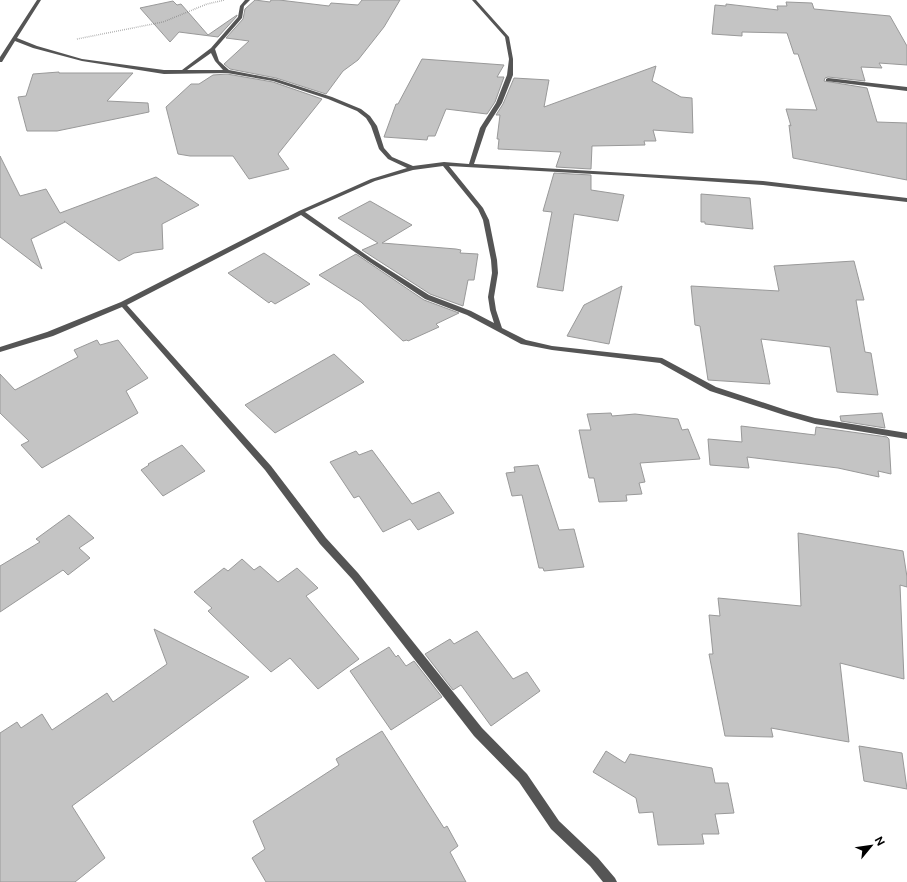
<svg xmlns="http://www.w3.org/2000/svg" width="907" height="882" viewBox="0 0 907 882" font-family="'Public Sans',sans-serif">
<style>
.building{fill:#c4c4c4;stroke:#999}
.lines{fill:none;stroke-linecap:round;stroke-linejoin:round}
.path{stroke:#777;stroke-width:1.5;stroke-dasharray:0.5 1.5;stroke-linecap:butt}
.minor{fill:#555;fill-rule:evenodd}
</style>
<rect width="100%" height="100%" fill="#fff"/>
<path class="building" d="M255 0 270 2 271 0H279L329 6 331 3 358 5 362 0H400L384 27 358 60 343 71 326 94 276 78 230 69 224 64 249 41 226 38 243 19 245 9Z
M173 1 177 5 181 4 208 35 237 15V16L218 37 179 32 170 42 140 8Z
M786 2 812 3 814 9 890 16 907 46V65L879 63 882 68 861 67 865 81 828 77 825 78 824 81 867 88 877 122 907 123V180L793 158 789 125 791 126 786 109 817 110 798 54H794L787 33 742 32V36L712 34 715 5 726 6V4L778 10 777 6H787Z
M422 59 504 65 497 77H504L495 102 487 114 446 109 435 136H428L427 140 384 137 396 104H398Z
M656 66 652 81 681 97 692 98 693 133 653 130 656 141H644L645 145 592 146 591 169 556 167 561 152 498 149 499 139H497L500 115H496L503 104 514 78 549 80 544 107Z
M59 72V73H133L107 101 148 103 149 112 57 131H27L18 97 26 96 33 74Z
M227 74 273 82 322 99 278 154 289 169 249 179 233 156H190L178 154 166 107 191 84H199L213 75Z
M0 156 20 196 46 189 60 213 156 177 199 205 162 224 163 249 134 253 119 261 64 221 65 222 31 239 42 269 0 237Z
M554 173 591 175V190L624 195 618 221 574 214 563 291 537 287 552 212 543 211Z
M701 194 750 198 753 229 705 224V222H701Z
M370 201 412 225 382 243 456 249 461 250 460 253 478 254 474 280H468L463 306 430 294 362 250 378 243 338 218Z
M264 253 310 284 275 304 271 301 269 303 228 273Z
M356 254 424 300 459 313 436 324 439 327 408 341 407 340 403 341 361 302 319 275Z
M854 261 864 300H856L865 352 871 353 878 395 837 392 830 347 761 339 770 384 708 380 700 326 695 325 691 286 779 291 774 266Z
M622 286 609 344 567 336 584 305Z
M97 340 100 345 118 340 148 378 126 391 138 413 42 468 21 445 29 441 0 413V374L15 390 78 357 74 350Z
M334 354 364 382 275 433 245 405Z
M611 413 612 416 635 414 678 419 682 430 688 429 700 459 640 463 645 482 639 483 642 494 626 495 627 501 599 502 594 478H589L579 430H591L587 414Z
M882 413 885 428 841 421 840 416Z
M741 426 815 435 816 427 887 437 889 439 891 474 878 471 879 477 838 468 747 457 749 468 710 465 708 439 742 442Z
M182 445 205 471 163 496 141 470 149 465 148 464Z
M372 450 412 504 439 492 454 513 418 530 410 519 383 532 359 496 354 498 330 462 356 451 359 455Z
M538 465 559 530 574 529 584 567 544 571 543 568H539L522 495 512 496 506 473 515 472 514 467Z
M69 515 94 538 79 548 90 558 68 575 63 570 0 612V566L40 542 36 539Z
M798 533 903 551 907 577V587L900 585 904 679 840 663 849 742 771 728 773 737 725 736 709 654H713L709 615 720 616 718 598 801 606Z
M242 559 254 570 260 566 278 582 297 568 318 588 306 596 359 659 318 689 290 658 271 672 208 611 212 608 194 592 224 568 228 571Z
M154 629 249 677 72 806 105 858 75 882H0V733L17 722 21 728 42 714 52 730 107 693 113 702 167 664Z
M477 631 513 679 527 672 540 691 491 726 461 685 453 690 425 654 450 639 454 644Z
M389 647 396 657 398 655 406 666 414 661 442 697 391 730 350 671Z
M382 731 444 828 447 826 458 846 450 852 466 882H266L252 858 265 849 253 821 339 765 336 759Z
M859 746 902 753 907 789 864 781Z
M606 751 625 763 630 754 712 768 715 783H728L734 813 715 814 719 834H702L704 844 658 845 653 812 639 813 636 798 593 772Z"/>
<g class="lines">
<path class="path" d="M77 39 163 22 207 4 225 0"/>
<path class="minor" d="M37 0H41L17 38 37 46 82 59 164 70H182L211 48 238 17 240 6 245 0H250L244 6 242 18 215 49 219 61 229 70 276 79 332 97 361 109 370 116 377 126 384 148 392 157 413 166 444 162 469 164 480 128 496 103 507 75 509 59 505 37 472 0H476L509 37 513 59V75L502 103 486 128 474 164 763 181 907 198V202L763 185 629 176 449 166 483 208 489 220 497 260 498 273 494 297 496 310 502 328 526 340 552 346 662 358 716 387 789 411 815 418 907 433V439L815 424 784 415 710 391 660 363 552 350 521 344 467 315 425 299 368 261 301 215 127 305 271 466 326 538 358 573 482 728 527 774 559 821 598 858 615 878 617 882H603L590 866 551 829 519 782 474 736 352 579 320 544 265 470 122 307 53 336 0 352V347L47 332 121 302 299 211 371 179 407 168 388 159 379 149 371 126 366 118 357 111 328 99 273 81 227 73 164 74 82 61 33 48 15 41 2 62H0V57ZM211 53 215 61 223 70H187ZM443 166 478 209 483 220 491 260 492 273 488 297 490 310 494 323 471 311 429 295 372 259 305 212 375 181 413 170Z
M828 78 907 87V91L826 81V79Z"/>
</g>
<g transform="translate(871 846) rotate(61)" stroke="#ffffff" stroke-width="3" paint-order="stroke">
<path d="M0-3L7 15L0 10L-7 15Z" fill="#000000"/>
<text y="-6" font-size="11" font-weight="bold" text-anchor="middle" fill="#000000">N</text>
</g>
</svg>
